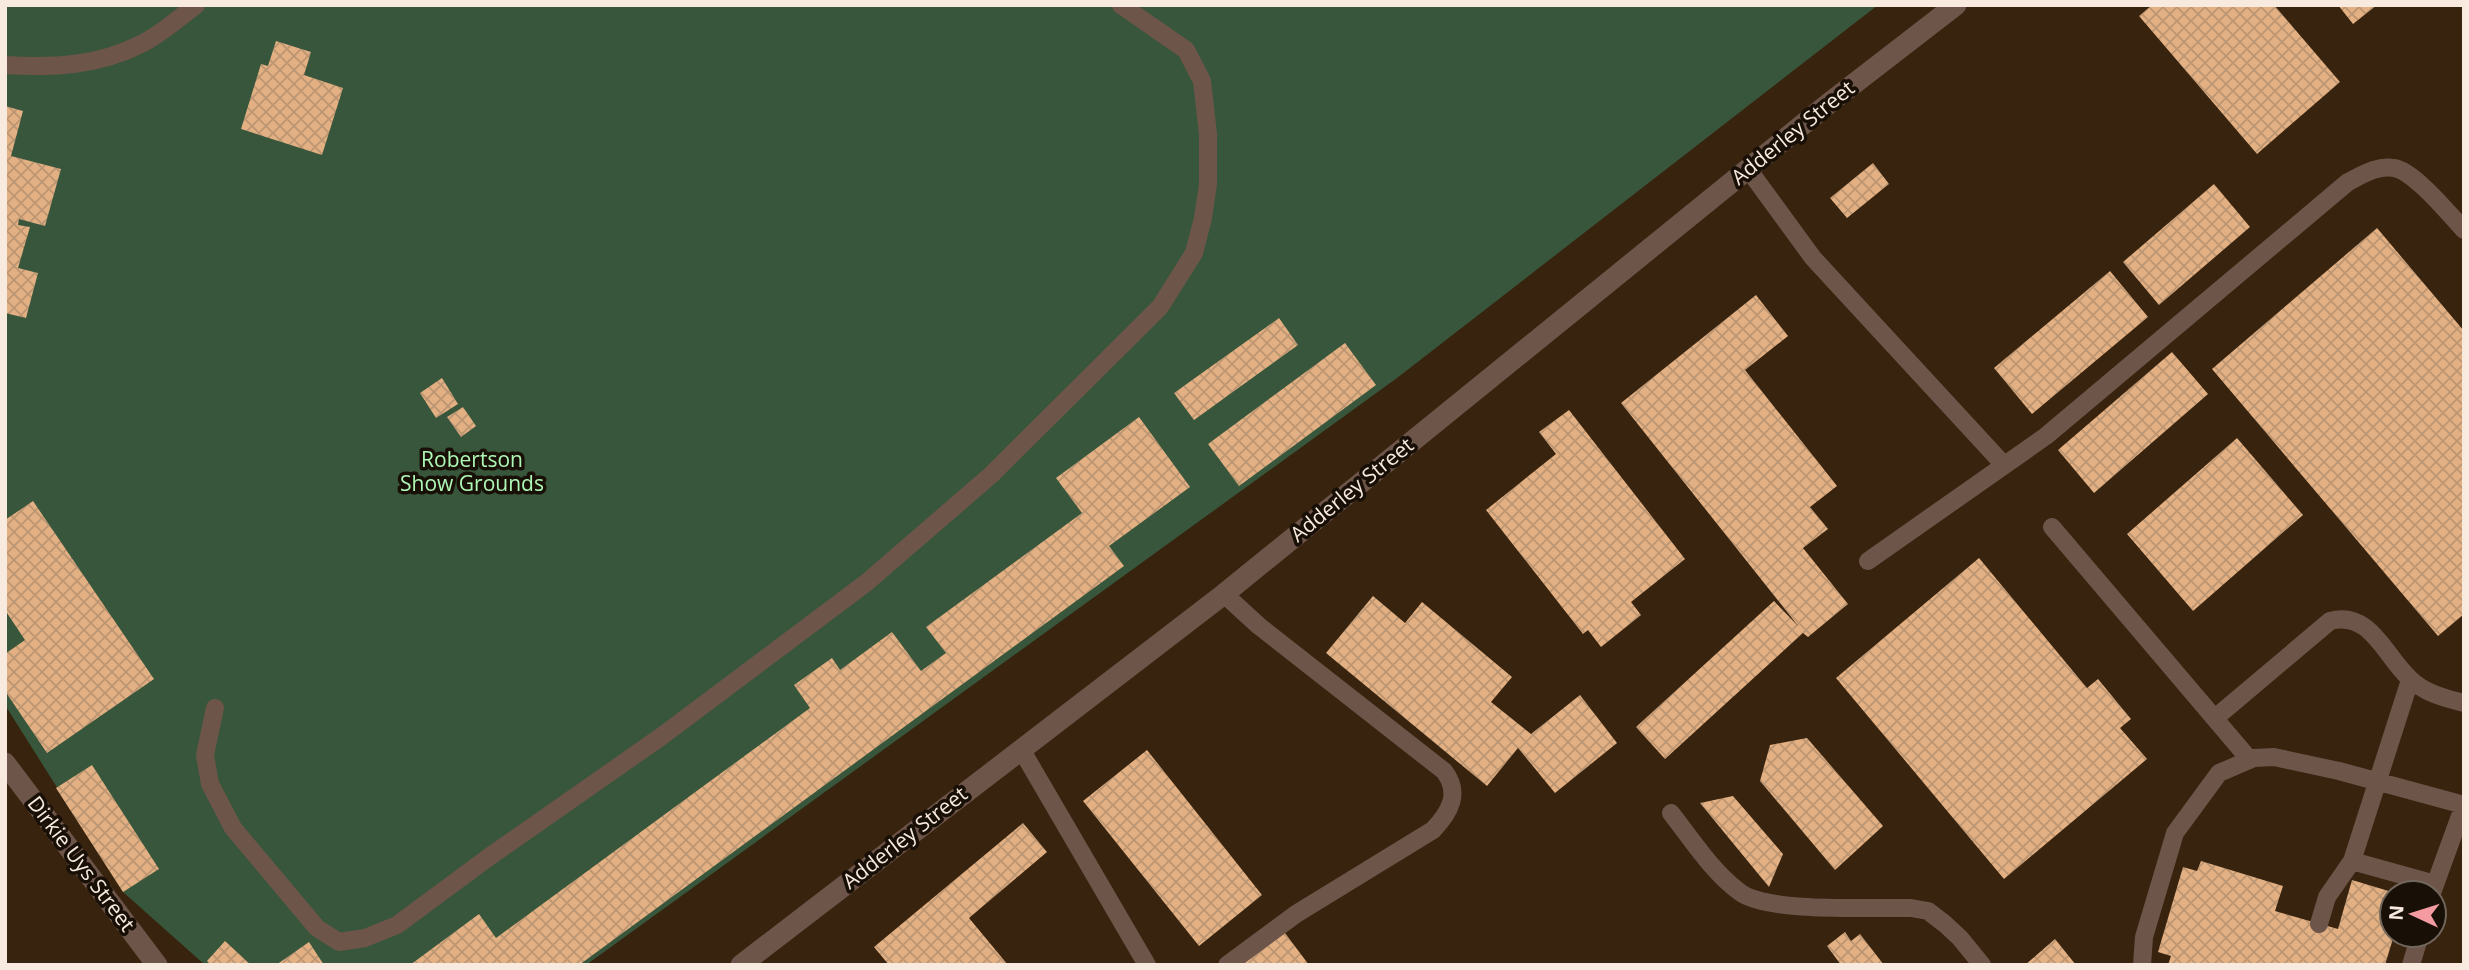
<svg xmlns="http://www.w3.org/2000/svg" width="2469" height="970" viewBox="0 0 2469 970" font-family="'Open Sans',sans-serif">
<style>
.park{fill:#38563b}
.building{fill:url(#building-cross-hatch)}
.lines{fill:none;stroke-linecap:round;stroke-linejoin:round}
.service{stroke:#6e554a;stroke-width:18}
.minor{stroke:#6e554a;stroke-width:21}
.labels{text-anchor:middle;stroke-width:7;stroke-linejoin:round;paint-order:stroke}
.street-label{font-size:21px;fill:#f8eade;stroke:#180f06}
.park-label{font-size:21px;fill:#aef8b6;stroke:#180f06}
</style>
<defs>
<pattern id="building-cross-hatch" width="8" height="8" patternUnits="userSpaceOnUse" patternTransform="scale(1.75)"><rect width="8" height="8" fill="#e2b082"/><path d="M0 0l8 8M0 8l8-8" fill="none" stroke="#bc9672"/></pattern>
</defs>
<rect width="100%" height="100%" fill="#38230e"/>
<path class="park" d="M5 5H1878L1397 378 586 965H205L123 892 5 705Z"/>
<path class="building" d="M2152 5H2274L2340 82 2257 154 2139 16Z
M2338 5H2377L2353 24Z
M276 41 311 52 304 75 343 88 322 155 241 129 261 64 268 66Z
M5 106 23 111 11 156 61 169 45 226 19 219 18 225 30 227 18 268 38 273 26 318 5 313Z
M1873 163 1889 184 1847 218 1830 198Z
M2214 184 2250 227 2159 305 2123 262Z
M2377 228 2464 331V614L2438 636 2212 369Z
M2110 271 2148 317 2032 414 1994 368Z
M1756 295 1788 336 1745 370 1837 486 1810 507 1828 529 1803 548 1848 604 1808 637 1803 633 1665 759 1636 727 1774 601 1799 627 1621 403Z
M1279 318 1298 345 1194 420 1174 393Z
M1345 343 1376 385 1239 486 1208 444Z
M2172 352 2208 394 2094 493 2058 450Z
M442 378 458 404 436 418 420 393Z
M463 407 476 426 461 437 447 417Z
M1569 410 1685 559 1631 602 1641 615 1601 647 1588 630 1583 634 1486 510 1556 454 1539 432Z
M1139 417 1190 487 1109 546 1124 566 579 965H410L479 914 496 938 810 708 794 685 832 658 840 670 892 632 921 671 946 653 926 627 1082 513 1056 478Z
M2237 438 2303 515 2193 611 2127 534Z
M33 501 154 679 47 753 5 691V654L25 640 5 610V520Z
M1979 558 2087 688 2098 679 2131 719 2120 728 2147 759 2004 879 1836 678Z
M1373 596 1405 623 1422 602 1512 677 1491 702 1531 734 1580 695 1617 743 1555 793 1518 748 1487 786 1326 653Z
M1807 738 1883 826 1835 870 1760 781 1770 745Z
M1147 750 1262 895 1199 946 1083 801Z
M92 765 159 869 123 892 56 788Z
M1733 796 1783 854 1769 887 1700 803Z
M1023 823 1047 852 969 918 1008 965H889L874 947Z
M2201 861 2283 886 2275 911 2338 929 2352 880 2392 892 2394 935 2385 965H2168L2171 956 2158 952 2183 867 2197 871Z
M1282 929 1309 965H1237Z
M1845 932 1851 941 1860 934 1884 965H1841L1827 946Z
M2055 939 2076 965H2025Z
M225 941 251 965H211L207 961Z
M309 942 324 965H276Z"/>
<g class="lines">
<path class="service" d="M5 65C53 68 99 66 143 43 161 34 179 18 196 5
M1748 169 1813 258 2004 465
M2052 527 2250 760
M1868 561 2046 436 2348 182C2362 175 2377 165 2394 168 2414 171 2449 214 2464 230
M1224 594 1259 626 1444 771C1461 793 1450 812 1433 830L1296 914 1227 965
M215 708 205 755 210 784 233 828 317 928 339 942 365 938 397 925 489 857 662 736 866 583 991 475 1160 307 1194 253 1203 218 1208 184V134L1202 81 1186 50 1121 5
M2215 718 2330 621C2370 610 2385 656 2409 678 2424 693 2444 698 2464 703
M1021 749 1147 965
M1671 813C1692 840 1713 873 1741 893 1770 913 1872 907 1911 908L1928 911 1945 924 1960 938 1982 965
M2352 861 2435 884
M2432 893 2464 805
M2319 924 2327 897 2352 861 2410 680
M2142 965 2144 937 2175 833 2219 773 2254 758 2274 757 2339 771 2464 805
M2411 965 2420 935"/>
<path class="minor" d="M5 763 157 965
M741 965 1224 594 1833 100 1956 5"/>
</g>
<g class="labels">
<g class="street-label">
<text transform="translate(1793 133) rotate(-39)" y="7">Adderley Street</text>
<text transform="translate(1352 490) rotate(-39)" y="7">Adderley Street</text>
<text transform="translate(905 838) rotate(-38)" y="7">Adderley Street</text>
<text transform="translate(81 864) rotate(53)" y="7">Dirkie Uys Street</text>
</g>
<g class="park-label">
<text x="472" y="467">Robertson<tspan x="472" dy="24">Show Grounds</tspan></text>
</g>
</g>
<rect width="2469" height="970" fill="none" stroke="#f8eade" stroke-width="14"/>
<g transform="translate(2413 914) rotate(274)"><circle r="33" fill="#180f06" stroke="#72675c" stroke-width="2"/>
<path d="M0-5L12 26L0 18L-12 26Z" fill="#f49aa1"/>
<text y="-10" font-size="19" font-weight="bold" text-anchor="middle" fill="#f8eade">N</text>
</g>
</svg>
